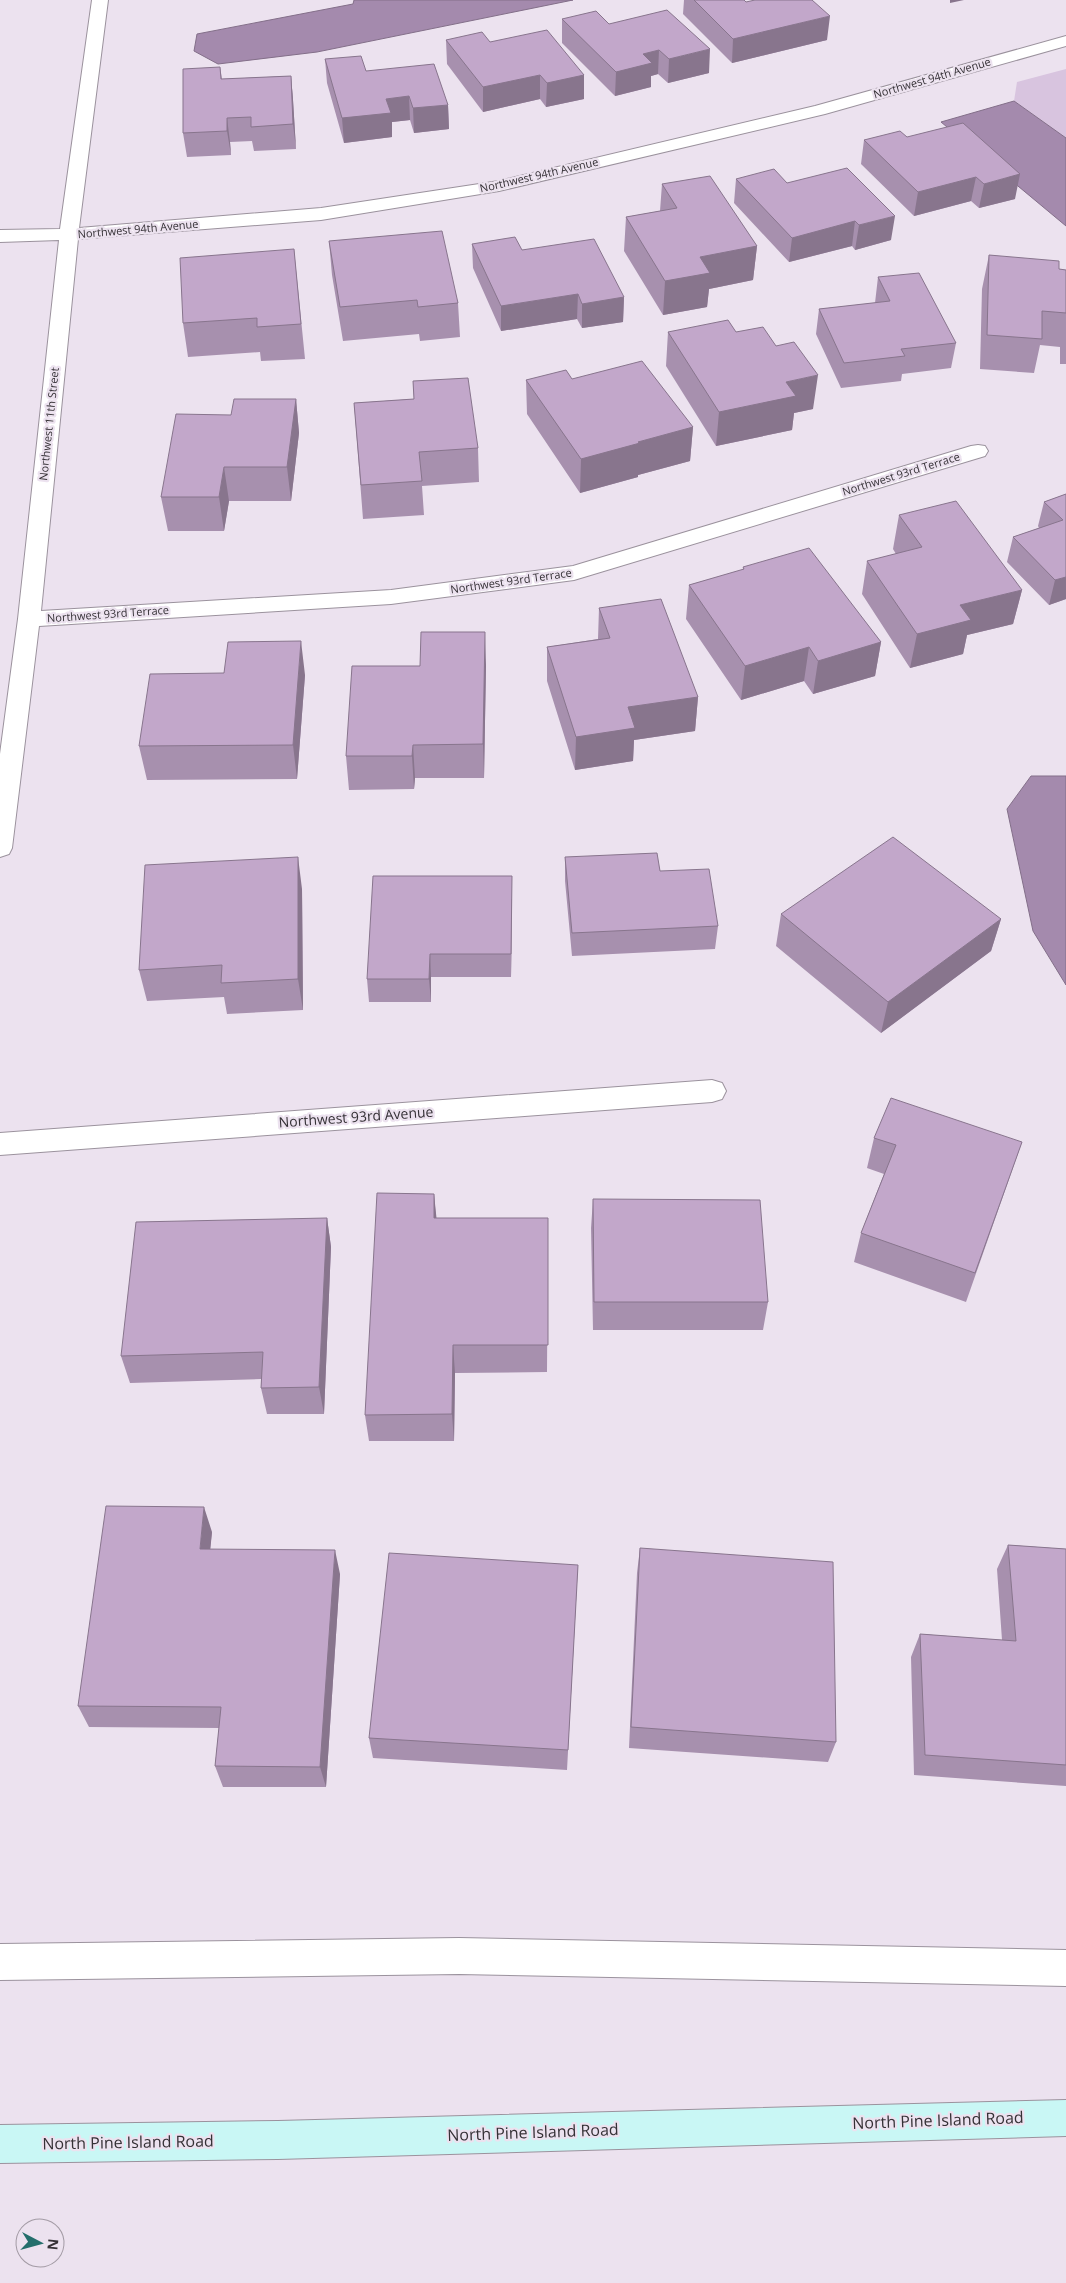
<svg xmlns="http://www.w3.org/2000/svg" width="1066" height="2283" viewBox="0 0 1066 2283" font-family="'Open Sans',sans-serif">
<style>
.green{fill:#d8c4df}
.water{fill:#a48aad;stroke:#836f89}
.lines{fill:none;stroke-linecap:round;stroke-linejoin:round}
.minor-casing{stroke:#9b929d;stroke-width:2}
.secondary-casing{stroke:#9b929d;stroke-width:2}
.minor{fill:#fff;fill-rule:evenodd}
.secondary{fill:#c9f7f5;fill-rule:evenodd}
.wall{fill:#a790ae}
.shaded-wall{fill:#88758d}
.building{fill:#c2a7ca;stroke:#88758d}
.labels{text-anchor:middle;stroke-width:4.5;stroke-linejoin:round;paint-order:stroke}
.far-street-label{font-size:11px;fill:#353136;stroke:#ece2ef}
.street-label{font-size:14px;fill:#353136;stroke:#ece2ef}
.near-street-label{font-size:16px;fill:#353136;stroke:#ece2ef}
</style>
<rect width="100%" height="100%" fill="#ece2ef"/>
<path class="green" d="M1066 69V138L1014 101 1017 82Z"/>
<path class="water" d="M354 0H573L317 52 218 64 194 51 197 34 353 4Z
M1014 101 1066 138V226L941 122Z
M1031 776H1066V985L1033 931 1007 809Z"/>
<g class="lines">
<defs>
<path id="minor" d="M92 0H108L79 228 321 208 499 181 815 106 1066 36V46L825 114 499 191 321 220 78 239 41 611 391 590 573 566 971 446 978 445 985 446 988 451 985 456 574 580 391 604 39 626 12 848 9 854 0 857V754L18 619 59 240 0 242V230L60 229Z
M712 1080 722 1083 726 1091 722 1099 712 1102 0 1155V1133Z
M459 1938 1066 1950V1986L459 1974 0 1980V1944Z"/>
<path id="secondary" d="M1066 2100V2136L278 2159 0 2163V2125L278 2121Z"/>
</defs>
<use href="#minor" class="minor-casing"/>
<use href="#secondary" class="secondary-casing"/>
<use href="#minor" class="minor"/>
<use href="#secondary" class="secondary"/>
</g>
<path class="wall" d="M684 0H744L746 2 827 40 732 63 683 14Z
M562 19 609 24 709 73 668 83 658 74 651 76V87L615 96 562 43Z
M446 40 490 42 584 75V99L546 107 540 99 483 112 447 64Z
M325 59 366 71 448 105 449 129 414 133 410 120 392 122V137L344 143 327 83Z
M220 67 222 79 291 76 293 100 296 149 254 151 252 141 230 142 231 155 187 157 183 133Z
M907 137 1015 199 979 208 971 201 914 216 861 164 864 140Z
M736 179 787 183 891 240 855 250 852 246 789 262 734 203Z
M662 184 757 246 753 280 709 289 707 307 663 315 624 251 626 217 660 211Z
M329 241 458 303 460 337 420 341 419 334 343 341 332 275Z
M472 244 522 250 624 297 623 322 582 328 577 319 501 331 473 268Z
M294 249 305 359 261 361 260 352 188 357 183 323Z
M989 255 1059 269 1066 270V364H1060V347L1040 345 1034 373 980 369 982 289Z
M878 277 956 343 951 368 902 374 901 381 841 388 816 334 819 309 875 303Z
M668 332H736L813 409 794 413 792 430 716 446 666 366Z
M572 379 693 427 690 461 638 475V477L580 493 527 414 526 380Z
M413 381 478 448 479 482 422 486 424 515 363 519 354 403 414 399Z
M296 399 299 433 291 501H229L224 531H168L161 497 231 415Z
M1066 494V599L1049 605 1007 562 1013 537 1039 528 1038 526 1044 502Z
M899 515 1022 590 1013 624 967 635 963 654 910 668 862 594 867 561 896 554 893 549Z
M743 567 881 642 875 676 813 694 804 681 741 700 686 619 689 585 743 570Z
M599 608 698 697 695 731 634 740 633 761 575 770 547 681V647L598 639Z
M486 665 484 778H415L414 789 349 790 346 756Z
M224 673 305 675 297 779 147 780 139 746Z
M565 857 660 871 718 926 715 949 572 956 565 881Z
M302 889 303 1010 227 1014 224 997 147 1001 139 970Z
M512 899 511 977H431V1002H369L367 979Z
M781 914 1001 919 991 951 881 1033 776 946Z
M874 1138 1022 1142 966 1302 854 1262 861 1233 884 1174 867 1168Z
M434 1194 436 1218H548L547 1372 455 1373 454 1441H369L365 1415Z
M593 1199 768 1302 763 1330H593L591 1228Z
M327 1218 331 1247 324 1414H267L261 1388V1379L130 1383 121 1356Z
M212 1532 210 1549 340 1574 326 1787H223L215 1766 219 1728 89 1727 78 1706Z
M1008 1545 1066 1549V1786L914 1775 911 1657 920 1634 1002 1640 997 1569Z
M640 1548 836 1742 828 1762 629 1748 637 1573Z
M578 1565 567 1770 373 1758 369 1738Z"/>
<path class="shaded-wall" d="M950 0H964L950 3Z
M830 16 827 40 732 63 733 39Z
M710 49 709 73 668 83 669 59Z
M659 50 658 74 651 76V87L615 96 616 72 643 54Z
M540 75V99L483 112V87Z
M584 75V99L546 107 547 83Z
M291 76 293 100 296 149 293 124Z
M409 96 410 120 392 122V137L344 143 342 118 386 99Z
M448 105 449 129 414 133 413 108Z
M227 118 230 142 231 155 227 131Z
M1020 174 1015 199 979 208 984 184Z
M976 177 971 201 914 216 918 192Z
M895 216 891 240 855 250 859 225Z
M855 221 852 246 789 262 792 238Z
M757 246 753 280 709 289 707 307 663 315 665 281 700 257Z
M578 294 577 319 501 331V306Z
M624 297 623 322 582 328V304Z
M818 375 813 409 794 413 792 430 716 446 719 412 786 382Z
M296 399 299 433 291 501 287 467Z
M693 427 690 461 638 475V477L580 493 581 459 638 442Z
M224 467 229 501 224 531 219 497Z
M1066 577V599L1049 605 1055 580Z
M1022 590 1013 624 967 635 963 654 910 668 917 634 960 605Z
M485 632 486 665 484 778 483 744Z
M301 641 305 675 297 779 293 745Z
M881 642 875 676 813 694 818 661Z
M809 647 804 681 741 700 745 666Z
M698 697 695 731 634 740 633 761 575 770 576 737 628 707Z
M413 745 415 778 414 789 412 756Z
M298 857 302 889 303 1010 298 979Z
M512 876V899L511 977V954Z
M1001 919 991 951 881 1033 888 1002Z
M430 954 431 977V1002L429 979Z
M434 1194 437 1223 434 1218Z
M327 1218 331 1247 324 1414 319 1387Z
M453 1345 455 1373 454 1441 452 1414Z
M204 1507 212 1532 208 1573 200 1549Z
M335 1550 340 1574 326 1787 320 1767Z"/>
<path class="building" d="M694 0H744L746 2 755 0H812L830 16 733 39Z
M667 10 710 49 669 59 659 50 643 54 652 63 616 72 562 19 596 11 609 24Z
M547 30 584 75 547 83 540 75 483 87 446 40 482 32 490 42Z
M361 56 366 71 434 64 448 105 413 108 409 96 386 99 391 113 342 118 325 59Z
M220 67 221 79 291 76 293 124 251 127V117L227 118V131L183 133V69Z
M963 123 1020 174 984 184 976 177 918 192 864 140 900 131 907 137Z
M847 168 895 216 859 225 855 221 792 238 736 179 774 169 787 183Z
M710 176 757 246 700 257 710 273 665 281 626 217 677 208 662 184Z
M442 231 458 303 418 307 417 300 340 307 329 241Z
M515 237 522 250 594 239 624 297 582 304 578 294 501 306 472 244Z
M294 249 301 324 257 327V318L183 323 180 258Z
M989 255 1059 261V269L1066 270V313L1042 311V339L987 335Z
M919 273 956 343 901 349 905 356 844 363 819 309 890 301 878 277Z
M728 320 736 332 763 327 776 346 794 342 818 375 786 382 796 396 719 412 668 332Z
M642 361 693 427 638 442 640 443 581 459 526 380 566 370 572 379Z
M468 378 478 448 419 452 422 481 361 485 354 403 414 399 413 381Z
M234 399H296L287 467H224L219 497H161L176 414 231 415Z
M1066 494V577L1055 580 1013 537 1063 520 1044 502Z
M956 501 1022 590 960 605 971 620 917 634 867 561 922 547 899 515Z
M809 548 881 642 818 661 809 647 745 666 689 585 744 569 743 567Z
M661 599 698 697 628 707 635 728 576 737 547 647 610 638 599 608Z
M421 632H485L483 744 413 745 412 756H346L352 666H420Z
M301 641 293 745 139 746 150 674 224 673 228 642Z
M893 837 1001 919 888 1002 781 914Z
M657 853 660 871 709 869 718 926 572 933 565 857Z
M298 857V979L221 983 222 965 139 970 145 865Z
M373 876H512L511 954H430L429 979H367Z
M891 1098 1022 1142 975 1273 861 1233 896 1145 874 1138Z
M377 1193 434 1194V1218H548V1345H453L452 1414 365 1415Z
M593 1199 760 1200 768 1302H594Z
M327 1218 319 1387 261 1388 263 1352 121 1356 136 1222Z
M106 1506 204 1507 200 1549 335 1550 320 1767 215 1766 221 1707 78 1706Z
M1008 1545 1066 1549V1765L925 1755 920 1634 1016 1641Z
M640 1548 833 1562 836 1742 631 1727Z
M389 1553 578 1565 568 1750 369 1738Z"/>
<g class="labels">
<g class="far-street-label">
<text transform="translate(932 78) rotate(-16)" y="4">Northwest 94th Avenue</text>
<text transform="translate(539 175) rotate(-13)" y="4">Northwest 94th Avenue</text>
<text transform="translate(138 229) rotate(-5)" y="4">Northwest 94th Avenue</text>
<text transform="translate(49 424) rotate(-84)" y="4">Northwest 11th Street</text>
<text transform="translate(901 474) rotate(-17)" y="4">Northwest 93rd Terrace</text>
<text transform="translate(511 581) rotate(-8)" y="4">Northwest 93rd Terrace</text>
<text transform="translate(108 614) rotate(-4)" y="4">Northwest 93rd Terrace</text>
</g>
<g class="street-label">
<text transform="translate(356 1117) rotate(-4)" y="5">Northwest 93rd Avenue</text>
</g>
<g class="near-street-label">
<text transform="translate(938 2120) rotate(-2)" y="6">North Pine Island Road</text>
<text transform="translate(533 2132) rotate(-2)" y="6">North Pine Island Road</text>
<text transform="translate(128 2142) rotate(-1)" y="6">North Pine Island Road</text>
</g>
</g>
<g transform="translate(40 2243) rotate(96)"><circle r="24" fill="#ece2ef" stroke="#a39ba5"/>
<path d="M0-4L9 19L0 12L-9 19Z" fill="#246f6c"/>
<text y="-8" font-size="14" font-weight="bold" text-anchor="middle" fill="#353136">N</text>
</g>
</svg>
